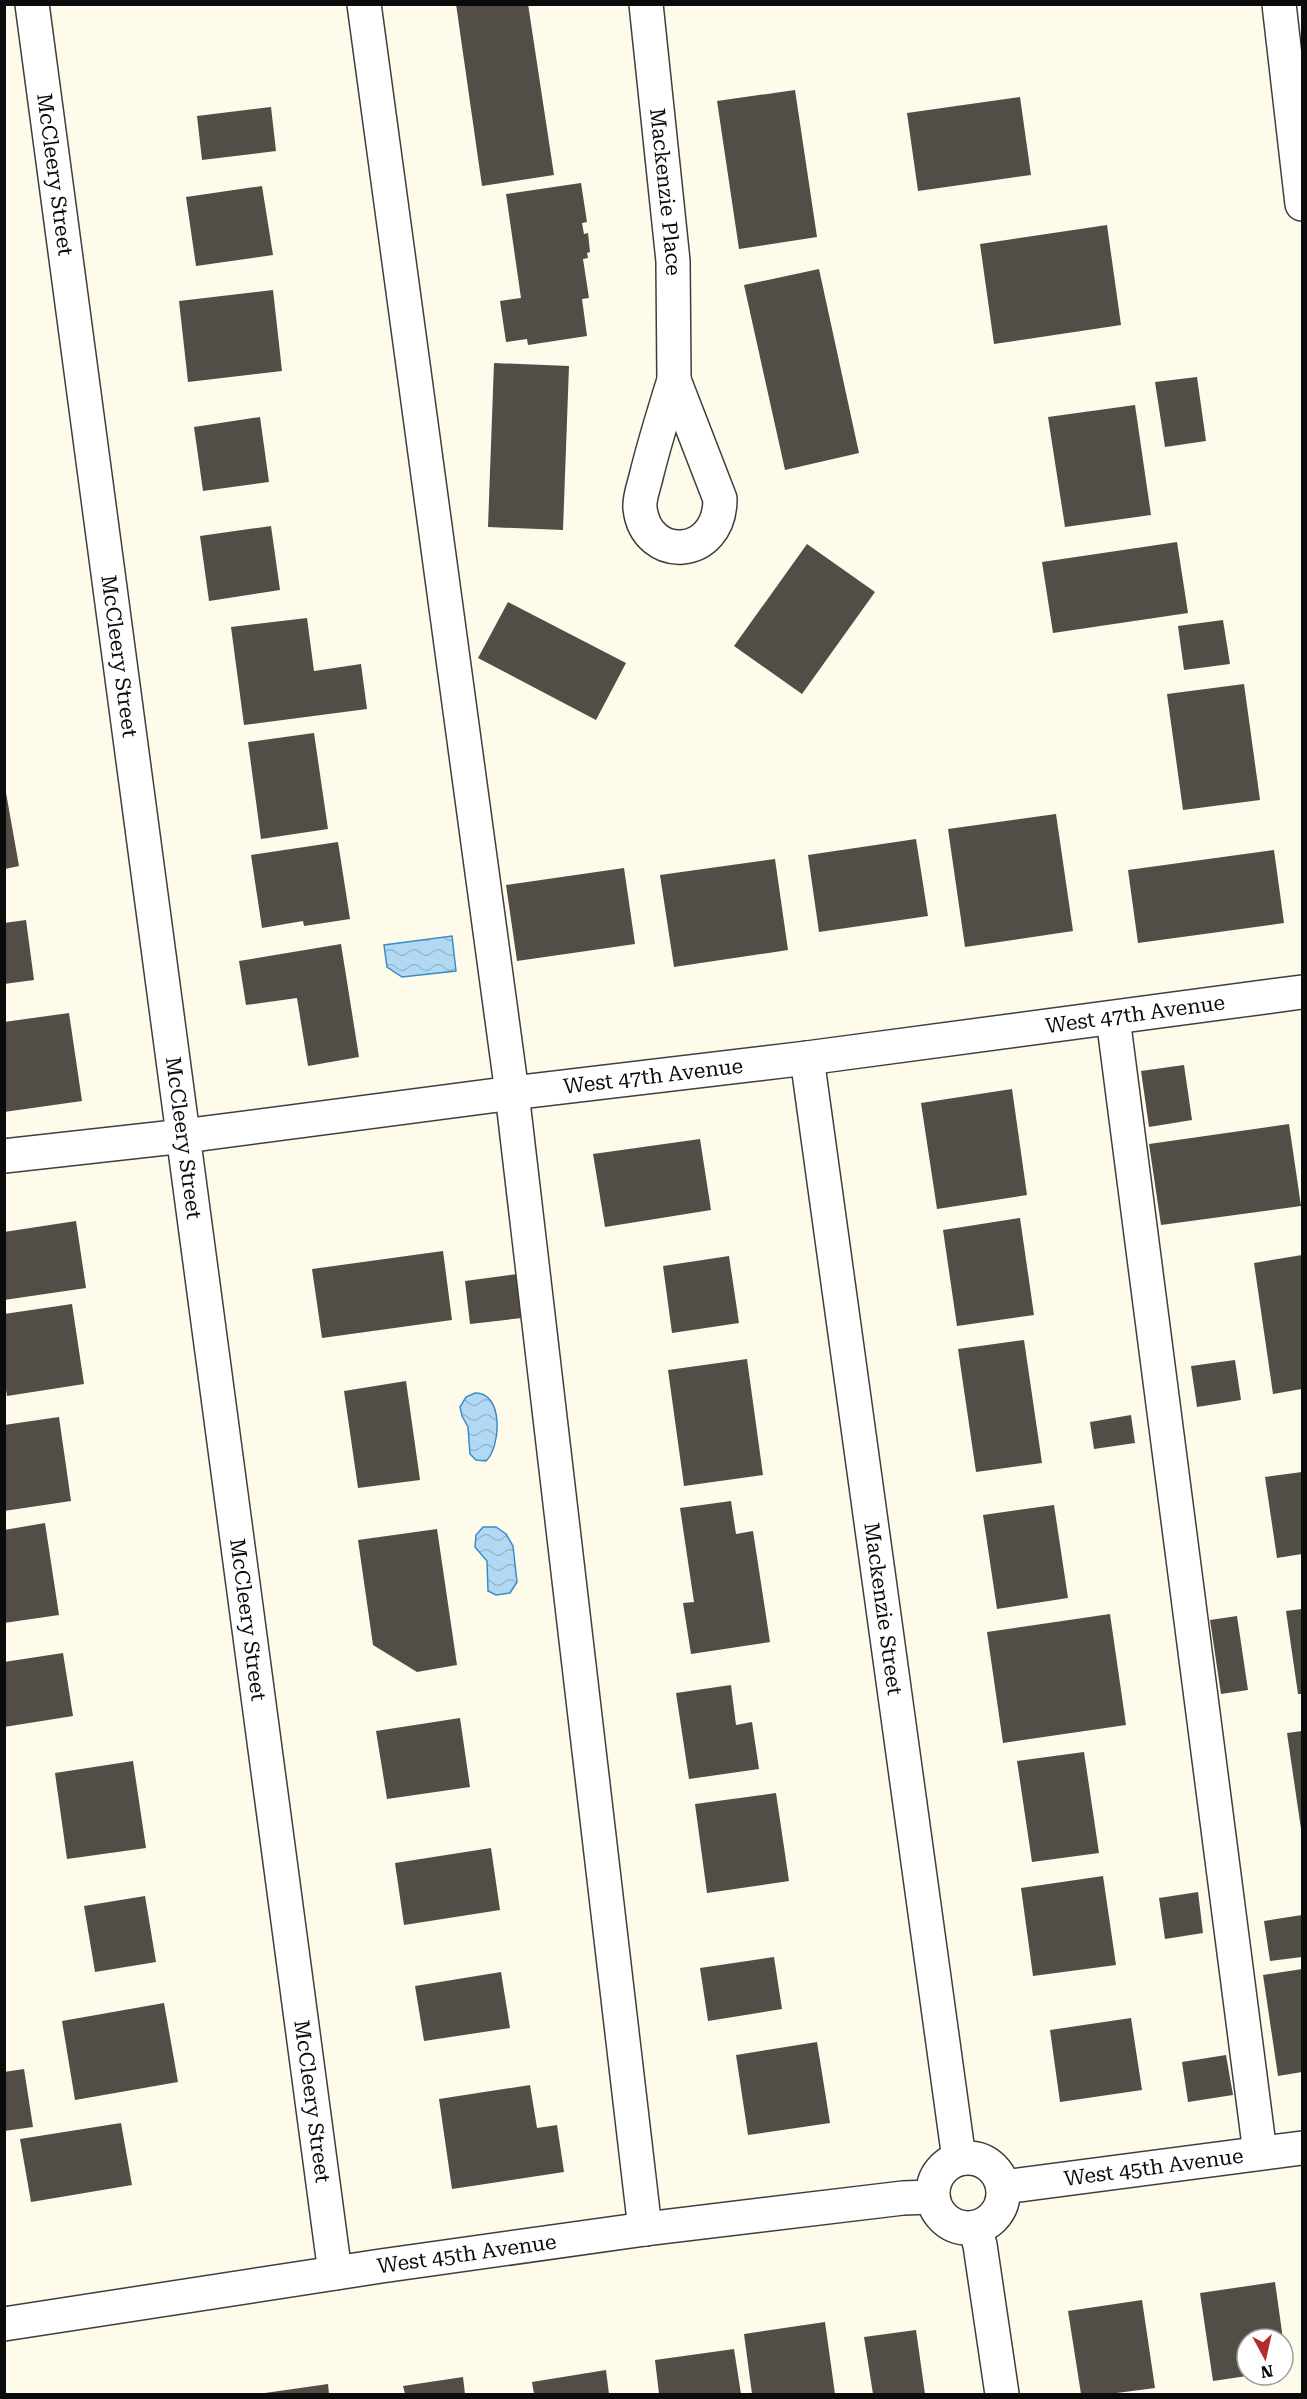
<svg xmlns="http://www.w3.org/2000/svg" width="1307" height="2399" viewBox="0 0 1307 2399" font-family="'Roboto Serif',serif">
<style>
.water{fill:url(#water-waves);stroke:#3b8cc7;stroke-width:1.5}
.building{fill:#534d48}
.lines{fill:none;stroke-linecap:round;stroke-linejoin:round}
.minor-casing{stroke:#3e3e3e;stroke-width:36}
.minor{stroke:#fff;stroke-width:33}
.labels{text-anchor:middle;stroke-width:6;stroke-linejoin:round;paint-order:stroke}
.street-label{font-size:21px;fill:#0b0b0b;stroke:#fff}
</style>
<defs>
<pattern id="water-waves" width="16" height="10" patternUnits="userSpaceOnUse" patternTransform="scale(1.5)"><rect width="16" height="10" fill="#b1d9f3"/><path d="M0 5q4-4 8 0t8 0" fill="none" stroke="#97b9cf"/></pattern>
</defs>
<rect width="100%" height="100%" fill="#fefbea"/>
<path class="water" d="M452 936 456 971 402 977 387 967 384 945Z
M475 1393C504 1392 501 1447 486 1461L476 1460 470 1454 468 1427 462 1416 460 1407 466 1397Z
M483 1527H496L506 1534 513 1546 517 1582 510 1593 496 1595 488 1591 487 1561 475 1547 476 1535Z"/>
<path class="building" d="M456 4H528L554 175 482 186Z
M795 90 817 237 739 249 717 101Z
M1020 97 1031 175 918 191 907 113Z
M271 107 276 151 202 160 197 116Z
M581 183 587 222 582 223 584 234 588 233 590 252 587 253 588 258 583 259 589 298 582 299 587 336 528 345 527 339 506 342 500 301 521 298 506 194Z
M262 186 273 255 196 266 186 197Z
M1107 225 1121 325 994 344 980 244Z
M819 269 859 453 785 470 744 285Z
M273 290 282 371 188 382 179 301Z
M494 363 569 366 563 530 488 527Z
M1197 377 1206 441 1165 447 1155 382Z
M1135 405 1151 515 1065 527 1048 417Z
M260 417 269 482 203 491 194 427Z
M271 526 280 590 209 601 200 536Z
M1177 542 1188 613 1053 633 1042 562Z
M807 544 875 592 802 694 734 646Z
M508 602 626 663 596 720 478 658Z
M307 618 314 671 361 664 367 709 244 725 231 627Z
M1223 620 1230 664 1184 670 1178 626Z
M1244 684 1260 800 1183 810 1167 694Z
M314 733 328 829 261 839 248 742Z
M5 787 19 866 5 869Z
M1056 814 1073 931 965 947 948 829Z
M916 839 928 916 819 932 808 855Z
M338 842 350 919 304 926 303 921 262 928 251 855Z
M1274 850 1284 923 1138 943 1128 870Z
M775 859 788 950 674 967 660 875Z
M624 868 635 944 517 961 506 885Z
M26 920 34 980 4 984V923Z
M341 944 359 1057 308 1066 297 998 246 1005 239 961Z
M69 1013 82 1101 4 1112V1022Z
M1184 1065 1192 1120 1149 1127 1141 1071Z
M1012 1089 1027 1195 937 1209 921 1103Z
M1289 1124 1301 1206 1161 1225 1149 1144Z
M700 1139 711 1210 605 1227 593 1154Z
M1020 1218 1034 1315 957 1326 943 1230Z
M76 1221 86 1288 4 1300V1232Z
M443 1251 452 1320 322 1338 312 1269Z
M1302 1255V1389L1273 1394 1254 1263Z
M729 1256 739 1323 672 1333 663 1266Z
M517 1274 522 1318 470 1324 465 1281Z
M72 1304 84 1384 7 1396 4 1378V1314Z
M1024 1340 1042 1463 976 1472 958 1349Z
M747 1359 763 1475 684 1486 668 1370Z
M1235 1360 1241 1400 1197 1407 1191 1366Z
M406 1381 420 1480 358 1488 344 1391Z
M1131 1415 1135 1443 1094 1449 1090 1422Z
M59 1417 71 1501 4 1511V1425Z
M1302 1472V1554L1277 1558 1265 1477Z
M731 1501 736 1534 753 1531 770 1642 691 1654 683 1603 694 1602 680 1508Z
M1054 1505 1068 1598 997 1609 983 1515Z
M45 1523 59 1615 4 1623V1530Z
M437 1529 457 1665 417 1672 373 1645 358 1540Z
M1302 1609V1694H1298L1286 1611Z
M1110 1614 1126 1725 1003 1743 987 1632Z
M1237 1616 1248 1690 1221 1694 1210 1620Z
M63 1653 73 1716 4 1727V1662Z
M731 1685 736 1725 752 1722 759 1769 689 1779 676 1693Z
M460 1718 470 1787 387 1799 376 1731Z
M1302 1731V1829H1301L1287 1733Z
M1084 1752 1099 1853 1032 1862 1017 1761Z
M133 1761 146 1848 67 1859 55 1773Z
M776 1793 789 1881 707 1893 695 1804Z
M491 1848 500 1910 404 1925 395 1863Z
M1103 1876 1116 1965 1033 1976 1021 1888Z
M1198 1892 1203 1933 1165 1939 1159 1898Z
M145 1896 156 1962 95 1972 84 1906Z
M1302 1915V1957L1270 1961 1264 1921Z
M774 1957 782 2009 708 2021 700 1968Z
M1302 1969V2072L1278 2076 1263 1975Z
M501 1972 510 2028 424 2041 415 1986Z
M164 2003 178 2082 75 2100 62 2021Z
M1131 2018 1142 2090 1060 2102 1050 2030Z
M817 2042 830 2123 748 2135 736 2055Z
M1226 2055 1233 2095 1188 2102 1182 2062Z
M24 2069 33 2127 4 2131V2072Z
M530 2085 537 2128 557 2125 564 2172 452 2189 439 2099Z
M121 2123 132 2185 31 2202 20 2139Z
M1275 2282 1283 2339H1247V2376L1213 2381 1200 2293Z
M1142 2300 1155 2388 1109 2394H1081L1068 2311Z
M825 2322 835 2394H752L744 2334Z
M916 2330 925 2394H873L864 2337Z
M734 2349 741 2394H659L655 2360Z
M606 2370 609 2394H534L532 2382Z
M463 2377 465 2394H405L403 2386Z
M328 2384 329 2394H265V2393Z"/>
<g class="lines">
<defs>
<g id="minor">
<path id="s1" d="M32 4 335 2273"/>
<path d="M364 4 512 1093 645 2229"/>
<path id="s2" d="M646 4 673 261 674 380"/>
<path d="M1279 4 1302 204"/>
<path d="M674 380 720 499C720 560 646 563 640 508 639 498 644 486 646 477 654 444 664 412 674 380Z"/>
<path d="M1113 1018 1260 2153"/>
<path id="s3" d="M807 1058 959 2159"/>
<path id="s4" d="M4 1156 184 1136 512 1093 807 1058 1302 992"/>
<circle cx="968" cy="2193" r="35"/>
<path id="s5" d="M1003 2187 1302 2148"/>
<path d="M975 2228 980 2245 1002 2394"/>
<path id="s6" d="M4 2324 381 2266 645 2229 903 2198 932 2197"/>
</g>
</defs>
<use href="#minor" class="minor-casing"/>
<use href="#minor" class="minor"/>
</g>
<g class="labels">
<g class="street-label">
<text dy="7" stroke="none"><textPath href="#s1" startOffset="172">McCleery Street</textPath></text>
<text dy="7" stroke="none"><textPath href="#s2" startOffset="189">Mackenzie Place</textPath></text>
<text dy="7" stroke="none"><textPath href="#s1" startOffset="658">McCleery Street</textPath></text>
<text dy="7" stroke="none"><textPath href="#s4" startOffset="1140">West 47th Avenue</textPath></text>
<text dy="7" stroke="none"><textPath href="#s4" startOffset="654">West 47th Avenue</textPath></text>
<text dy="7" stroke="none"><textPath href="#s1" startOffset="1144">McCleery Street</textPath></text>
<text dy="7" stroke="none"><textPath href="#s3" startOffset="556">Mackenzie Street</textPath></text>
<text dy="7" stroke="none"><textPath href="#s1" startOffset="1630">McCleery Street</textPath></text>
<text dy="7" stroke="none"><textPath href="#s1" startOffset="2116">McCleery Street</textPath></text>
<text dy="7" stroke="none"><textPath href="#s5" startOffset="152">West 45th Avenue</textPath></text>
<text dy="7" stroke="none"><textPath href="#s6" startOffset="468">West 45th Avenue</textPath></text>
</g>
</g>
<rect width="1307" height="2399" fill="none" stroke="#0b0b0b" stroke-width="12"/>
<g transform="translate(1265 2357) rotate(172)"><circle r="28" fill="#ffffff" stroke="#9d9d9d" stroke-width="1.5"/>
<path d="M0-4.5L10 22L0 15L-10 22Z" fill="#b42a2d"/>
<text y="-9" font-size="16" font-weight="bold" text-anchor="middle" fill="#0b0b0b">N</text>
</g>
</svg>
